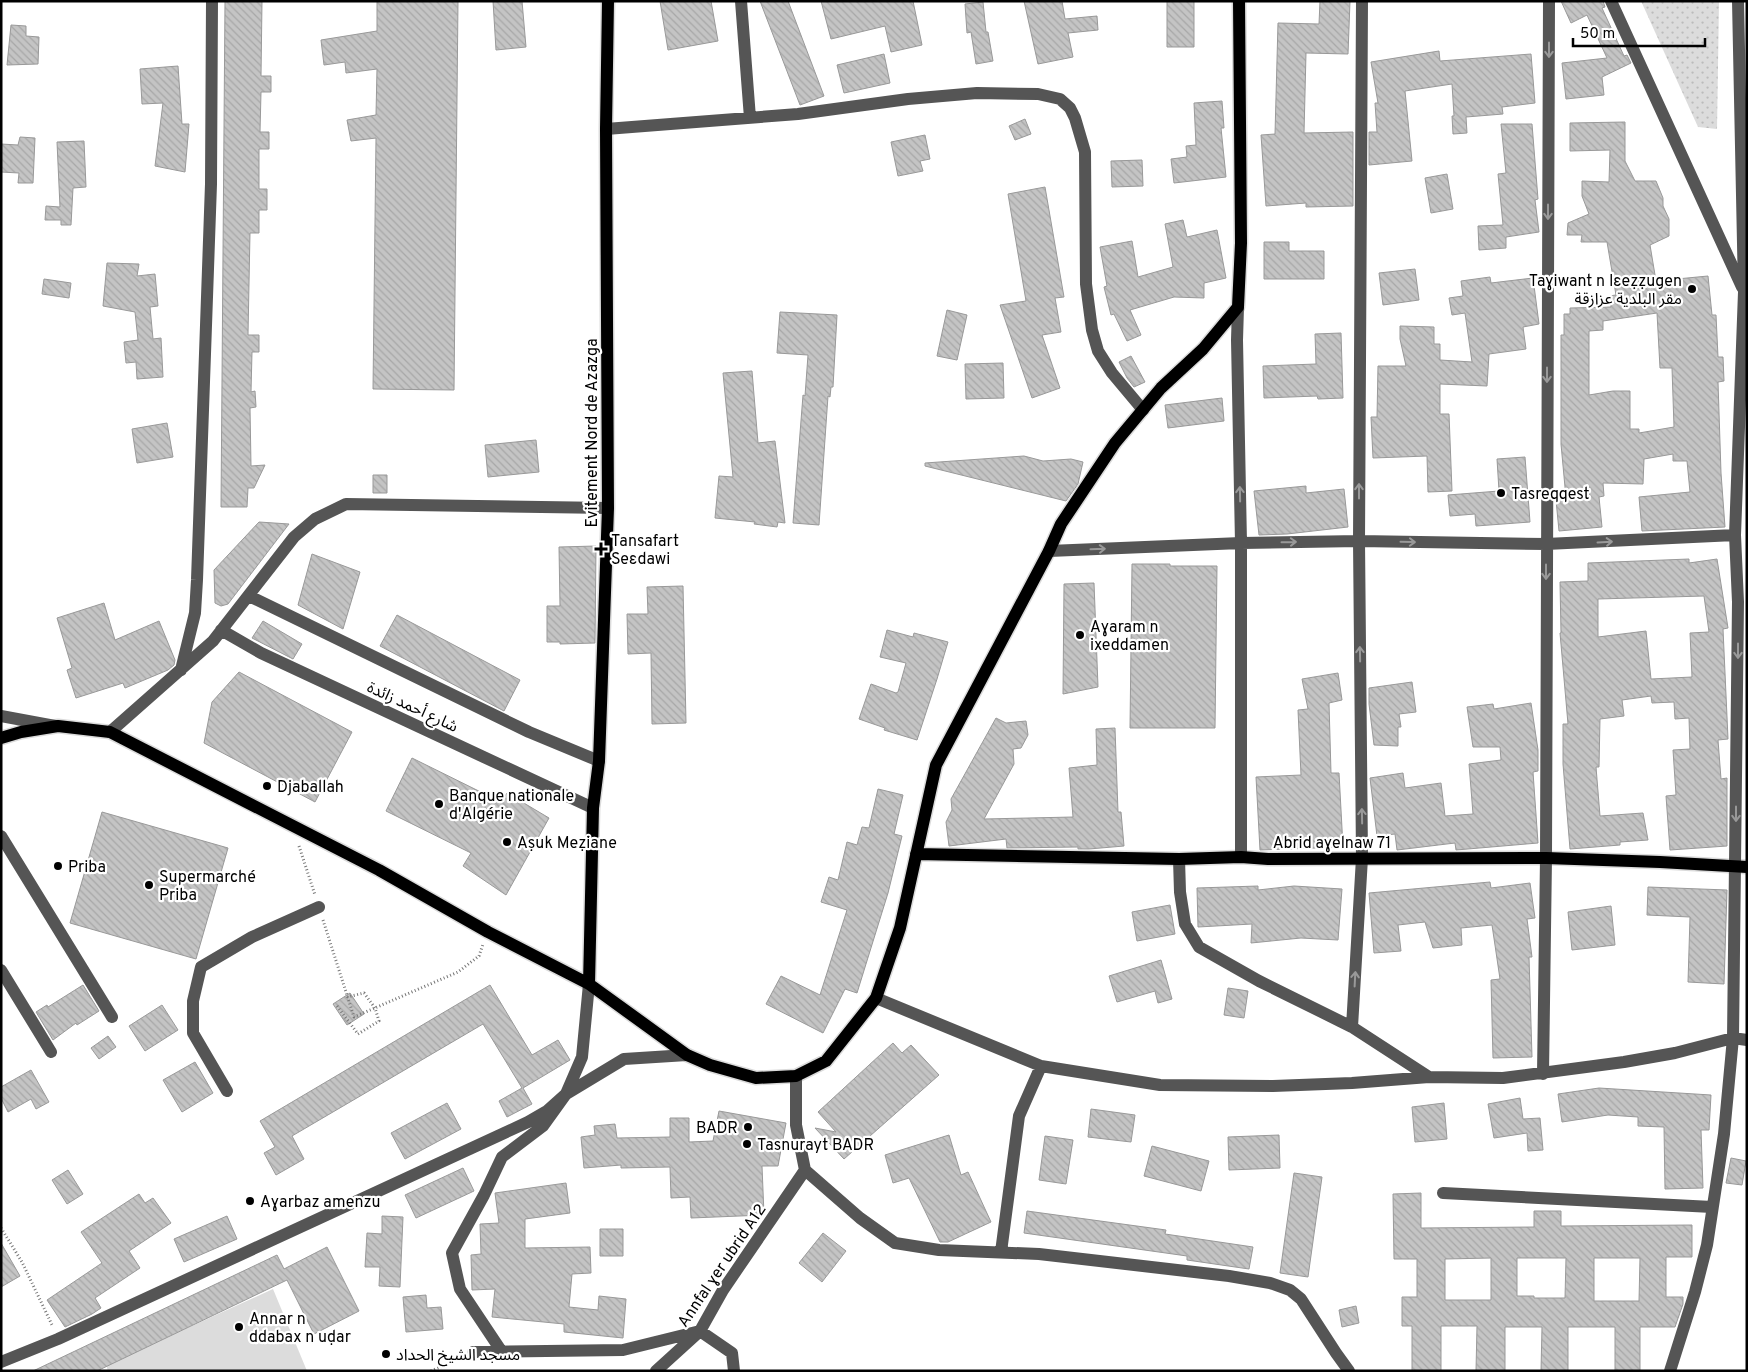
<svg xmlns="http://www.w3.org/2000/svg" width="1748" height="1372" viewBox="0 0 1748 1372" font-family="Overpass,'Noto Sans Arabic',sans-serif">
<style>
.green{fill:#dcdcdc}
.park{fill:url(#park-dots)}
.building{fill:url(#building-back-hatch);stroke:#999;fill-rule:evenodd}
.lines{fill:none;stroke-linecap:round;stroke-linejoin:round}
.major-casing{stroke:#dbdbdb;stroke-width:15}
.path{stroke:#777;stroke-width:3;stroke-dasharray:1 2.5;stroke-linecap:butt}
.minor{stroke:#555;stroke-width:12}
.major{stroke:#000;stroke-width:12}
.oneway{stroke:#999}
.poi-dot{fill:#000;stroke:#fff;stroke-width:2}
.labels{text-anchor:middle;stroke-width:4.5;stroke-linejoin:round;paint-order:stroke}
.poi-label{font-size:16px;fill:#000;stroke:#fff;text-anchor:start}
.street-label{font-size:16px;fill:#000;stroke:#fff}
</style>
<defs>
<pattern id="park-dots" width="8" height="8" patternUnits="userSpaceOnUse" patternTransform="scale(1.25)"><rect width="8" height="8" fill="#dcdcdc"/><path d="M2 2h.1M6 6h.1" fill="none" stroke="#bbb" stroke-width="1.8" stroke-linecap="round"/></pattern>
<pattern id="building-back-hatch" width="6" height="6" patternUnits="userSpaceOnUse" patternTransform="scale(1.25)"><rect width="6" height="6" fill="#c4c4c4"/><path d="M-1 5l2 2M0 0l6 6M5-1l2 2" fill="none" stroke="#a7a7a7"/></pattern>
</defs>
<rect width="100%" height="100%" fill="#fff"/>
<path class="green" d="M273 1289 307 1371H108L106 1365Z"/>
<path class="park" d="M1641 1H1719L1717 129 1698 127Z"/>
<path class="building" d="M225 1H262L261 76H271V92H261L260 132H269V149H259V189H267V210H259V233H250L248 335H259V352H252L251 392 255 391 256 407 250 408 251 466 265 465 254 488H248L247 507H221Z
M377 1H458L454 390 373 389 376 138 351 141 347 120 376 115 377 69 346 73 345 62 324 65 321 40 377 31Z
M493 1H522L526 47 496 50Z
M660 1H711L718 41 668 50Z
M760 1H788L824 96 800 105Z
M821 1H913L922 45 891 52 885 26 831 39Z
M1024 1H1062L1065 19 1097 16 1098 30 1068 33 1073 57 1038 64Z
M1167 1H1194V47H1167Z
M1320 1H1350L1348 54 1306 53 1304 133 1353 132V206L1306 207V203L1266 206 1261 135 1275 134 1278 23 1319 24Z
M1561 1H1603L1605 7 1602 8 1624 56 1627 55 1631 63 1602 77 1604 95 1566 99 1562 63 1607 58 1587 15 1571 23Z
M983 2 986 32H988L993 61 976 64 971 32 967 33 965 4Z
M11 25 26 26V36L39 37 38 64 7 65Z
M1439 51 1440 61 1531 54 1535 103 1502 107 1503 114 1466 117 1467 133 1453 134 1452 116H1454L1452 84 1405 91 1412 161 1369 165V132H1377L1375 103H1378L1371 62Z
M884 54 890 83 844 93 837 65Z
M178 66 182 124H189L185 172 155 166 163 103 142 104 140 69Z
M1222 101 1224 128H1221L1226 177 1174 183 1171 159 1187 157 1186 146 1196 145 1194 103Z
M1025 119 1031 134 1015 140 1009 126Z
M1625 122V161L1635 181H1656L1663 198V206L1669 219V236L1650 245 1656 281 1708 276 1712 315H1716L1718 357H1723L1724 381 1718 382 1721 473 1725 527 1642 531 1639 497 1690 492 1687 461H1673V454L1644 459 1643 484 1603 483 1604 496 1599 497 1602 527 1559 531 1556 500 1566 498 1561 444V335H1564V314H1570V308L1611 307 1609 296 1616 295 1607 242H1581L1582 235H1567L1568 223 1589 214 1582 196V181L1609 182 1610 150 1570 151V123ZM1657 313 1660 368H1672L1674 427 1639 433V429H1630V391H1613L1589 395V331L1603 330V321Z
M1501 124H1532L1538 199 1535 200 1539 232 1506 237V248L1479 250 1478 226 1503 225 1498 174 1506 173Z
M925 135 930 159 920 161 923 171 898 176 891 142Z
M20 137 35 138 33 183H18L19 173 1 172V144L18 145Z
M84 141 86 187 73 188 71 225H61V220H45L46 206 60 207 57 142Z
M1142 160 1143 186 1112 187 1111 161Z
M1447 174 1453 209 1431 213 1425 178Z
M1045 187 1064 297 1055 298 1061 332 1042 335 1060 388 1032 398 1000 305 1026 301 1008 194Z
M1183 220 1187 237 1217 230 1226 278 1204 283V298L1174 297 1130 310 1141 335 1127 341 1114 314 1111 315 1104 287 1107 286 1100 247 1132 241 1138 277 1173 267 1165 224Z
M1264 242H1289V251H1324V279H1264Z
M107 263 139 264 137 276 155 274 158 306 150 307 153 339 161 338 163 377 137 379 136 362 126 363 124 342 138 340 135 312 103 306Z
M1415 269 1419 300 1383 305 1379 273Z
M1490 277 1491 283 1533 278 1539 324 1523 327 1526 349 1489 354 1487 386 1440 384V414H1449L1452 491 1428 492 1427 456 1373 458 1371 417H1377L1378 366H1406L1400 339V326L1434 327V344H1440V360L1472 362 1465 313 1452 315 1449 298 1463 296 1461 281Z
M44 279 71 283 69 298 42 294Z
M947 310 967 315 957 360 937 356Z
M780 312 837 315 833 387H831L830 397 828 396 819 525 793 523 803 395 805 396 808 355 777 353Z
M1341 333 1343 398 1318 399 1317 396 1264 398 1263 366 1316 364 1315 334Z
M1131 356 1145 382 1134 387 1127 378 1119 362Z
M1003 363 1004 398 966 399 965 364Z
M752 371 758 443 775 441 785 523 778 522 777 527 754 524 755 522 715 518 719 476 733 477 723 373Z
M1222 398 1224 421 1168 428 1165 405Z
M167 423 173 457 137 463 132 429Z
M536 440 539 472 488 477 485 445Z
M1024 456 1043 461 1071 459 1083 462 1078 484 1066 501 925 466V463Z
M1525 457 1530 522 1476 526 1475 514 1450 516 1448 495 1499 491 1497 459Z
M373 475H387V493H373Z
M1306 486V493L1344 489 1348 527 1287 534 1259 535 1254 491Z
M259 522 289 524 228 604 221 606 215 603 214 570Z
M596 546 595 643 560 644V642H547V606H560L559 547Z
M312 554 360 572 343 629 298 605Z
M1689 559V563L1717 559 1728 628 1723 629 1728 739 1718 740 1721 779 1727 778V846L1670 850 1666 796 1676 795 1673 750 1690 749 1689 718 1675 719 1674 702 1652 703 1651 696 1622 700 1624 716 1600 719 1599 767H1596L1600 816 1643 813 1648 840 1620 842V845L1570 849 1563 764V724H1568L1560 633H1561L1560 582 1588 581V563ZM1704 596 1709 632 1690 633 1692 677 1651 679 1646 631 1598 637V599Z
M1132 564H1170V566H1217L1215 728H1130Z
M1094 583 1098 687 1063 694 1064 584Z
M683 586 686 723 652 724 651 653 628 654 627 614H648L647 587Z
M104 603 115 640 159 621 175 660 174 665 168 670 125 688 123 683 76 698 67 670 72 668 57 618Z
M397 615 520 680 504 711 380 646Z
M263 621 302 644 293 659 252 638Z
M887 630 913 637 914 633 948 642 937 679 917 740 884 730 885 728 859 719 871 684 896 693 898 692 906 663 880 657Z
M239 672 352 732 315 802 204 743 212 702Z
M1338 673 1342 700 1329 703 1331 773H1339L1343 847 1260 850 1256 777 1301 775 1298 710 1308 709 1302 679Z
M1412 682 1416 712 1399 714 1401 727H1398V746L1374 745 1369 704V688Z
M1531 703 1538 750V771L1533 772 1538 843 1456 850 1455 843 1397 850 1395 834 1377 836 1370 778 1403 773 1405 788 1441 783 1445 816 1473 814 1469 764 1501 760 1500 747H1473L1467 707 1493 704 1494 709Z
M996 718 1006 723 1026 721 1028 735 1021 748 1013 749 1014 764 984 819 1073 817 1069 768 1097 765 1096 729 1115 728 1118 812H1121L1124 846 1089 849H1078V847L1007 848 1006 839 949 846 946 822 952 810 951 799Z
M412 758 501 802 507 793 549 818 506 895 463 866 471 853 386 811Z
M878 789 903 795 894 834 902 836 888 893 857 993 845 989 823 1033 766 1004 781 976 820 995 847 910 821 902 829 877 838 880 847 842 857 845 862 827 869 828Z
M102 812 228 848 196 959 70 923Z
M1490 882 1491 888 1530 883 1535 918 1527 919 1532 957H1529L1532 1057 1493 1058 1491 980 1500 979 1492 925 1461 928 1462 945 1433 948 1425 922 1398 925 1401 951 1374 953 1369 893Z
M1258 886V890L1294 886 1342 889 1338 940 1301 938 1251 943 1252 924 1198 927 1197 888Z
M1648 887 1727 890 1724 984 1688 982 1690 917 1647 915Z
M1170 905 1175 934 1137 941 1132 912Z
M1611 906 1615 945 1572 950 1568 912Z
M1161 960 1172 999 1158 1003 1155 991 1117 1002 1109 976Z
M83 985 99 1011 77 1025 76 1023 53 1040 36 1012 47 1005 48 1007Z
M490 985 532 1055 558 1040 570 1060 523 1088 532 1104 507 1117 499 1101 522 1088 483 1024 292 1136 304 1159 276 1175 264 1153 275 1147 260 1121Z
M1228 988 1248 991 1244 1018 1224 1015Z
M350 993 364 1014 347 1025 333 1004Z
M162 1005 178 1030 145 1051 129 1026Z
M108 1036 116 1047 99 1059 91 1048Z
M893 1043 902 1053 911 1045 939 1075 844 1159 815 1128 836 1132 818 1112Z
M195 1062 213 1093 182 1112 163 1080Z
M31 1070 49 1102 36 1109 31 1099 8 1112 1 1098V1087Z
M1599 1088 1711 1095 1709 1130H1701L1703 1188 1665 1189 1664 1127 1638 1126V1117L1608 1115 1562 1122 1558 1094Z
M1520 1098 1523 1119 1540 1118 1543 1150 1528 1151 1527 1133 1494 1138 1488 1104Z
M447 1103 461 1129 405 1159 391 1133Z
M1444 1103 1447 1139 1415 1142 1412 1107Z
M1091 1109 1135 1115 1131 1142 1088 1137Z
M719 1111 786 1123 778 1166H762L764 1215 691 1218 690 1197 671 1198 670 1167 621 1168V1165L584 1168 581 1137 595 1135 594 1126 615 1124 617 1138 670 1137V1118H689V1142L713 1141Z
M949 1135 961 1175 968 1172 991 1222 948 1242H940L909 1178 893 1183 885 1155Z
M1279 1135 1280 1168 1229 1170 1228 1137Z
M1045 1136 1073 1140 1066 1184 1039 1180Z
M1152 1146 1209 1161 1201 1191 1144 1176Z
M1731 1158 1746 1161 1742 1185 1726 1183Z
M463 1168 474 1191 416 1218 405 1195Z
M68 1170 83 1194 67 1204 52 1180Z
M1294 1173 1322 1177 1308 1277 1280 1273Z
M566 1183 570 1213 525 1219V1248L590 1247 591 1273 572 1274 569 1307 598 1310 599 1296 626 1299 623 1338 564 1332V1324L492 1317 495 1289 472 1290 471 1255 481 1254 480 1224 499 1223 495 1193Z
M1421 1193V1228L1534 1227V1211H1561V1226L1692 1225V1257H1666V1297H1683V1304L1675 1327H1640V1371H1615V1327H1568V1371H1541L1542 1327H1505V1371H1476L1477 1326H1441V1371H1412V1326H1402V1297H1417V1259H1394L1393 1194ZM1491 1258V1300H1445V1259ZM1517 1258H1566L1565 1298H1534V1296H1517ZM1594 1258H1640L1639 1301H1594Z
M139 1194 145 1203 153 1198 171 1223 129 1251 140 1268 95 1298 101 1308 92 1314 65 1327 47 1300 102 1263 81 1232Z
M1027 1211 1166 1230 1165 1234 1253 1247 1249 1269 1187 1260V1256L1024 1233Z
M227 1216 237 1239 184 1262 174 1239Z
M382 1216 403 1217 400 1287 379 1286 380 1267H365L367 1233 382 1234Z
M600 1229H623V1256H600Z
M823 1233 846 1251 822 1282 799 1263Z
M1 1243 20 1276 1 1287Z
M327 1247 359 1311 314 1334 287 1280 97 1371H33L277 1255 284 1269Z
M426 1295 427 1308 441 1307 443 1329 406 1332 403 1297Z
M1356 1306 1359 1323 1342 1327 1339 1310Z"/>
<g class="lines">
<defs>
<path id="major" d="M1 738 21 732 58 726 110 732 379 870 488 932 589 984 687 1055 710 1065 756 1078 796 1076 826 1061 876 998 900 928 936 765 1049 551 1061 524 1115 443 1161 388 1203 349 1238 307 1241 243 1239 1
M916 854 1179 859 1241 857 1268 859 1546 858 1660 862 1747 867
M589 984 593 808 599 761 608 508 606 129 608 1"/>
</defs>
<use href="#major" class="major-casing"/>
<path class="path" d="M299 846 315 895
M323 920 354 1017 458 972 479 956 483 944
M337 1006 358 1034 379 1021 375 1008 364 993 347 997
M1 1228 22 1262 53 1327
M431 1371 461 1358"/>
<path class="minor" d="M741 1 750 118
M1611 1 1742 287
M606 129 798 114 908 99 977 93 1038 94 1060 99 1070 108 1075 118 1085 152 1086 284 1092 330 1098 351 1112 373 1143 410
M1238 307 1237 340 1241 543V857
M1049 551 1241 543 1359 541 1546 544 1735 535
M249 596 529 732 599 761
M221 630 261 653 593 808
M181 670 195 613 197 580 211 184 212 1
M1 716 55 726
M110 732 213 641 294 537 315 519 346 504 608 508
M1 836 112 1017
M1179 859 1180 892 1185 924 1199 947 1259 981 1352 1027 1429 1077
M1 970 51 1052
M876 998 1041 1066 1160 1085 1273 1086 1352 1083 1429 1077 1503 1078 1624 1062 1675 1053 1733 1038 1747 1040
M1352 1027 1362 858 1359 541 1362 1
M1543 1074 1546 858 1549 1
M796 1076V1125L805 1170 860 1218 895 1243 939 1250 1039 1254 1229 1276 1270 1283 1290 1290 1301 1299 1336 1353 1349 1371
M227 1091 193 1033V1001L201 967 252 937 319 907
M1443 1193 1712 1207
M1001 1252 1019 1116 1041 1066
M473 1352 623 1350 700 1331 732 1353 734 1371
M502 1352 460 1289 452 1253 484 1195 502 1157 543 1126 566 1094 624 1059 687 1055
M1 1362 58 1339 528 1122 547 1111 566 1094 582 1057 589 984
M656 1371 700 1331 723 1290 805 1170
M1670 1371 1695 1292 1707 1245 1724 1134 1733 1038 1738 602 1735 535 1744 292 1738 1"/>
<use href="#major" class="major"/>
</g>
<defs><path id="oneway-shaft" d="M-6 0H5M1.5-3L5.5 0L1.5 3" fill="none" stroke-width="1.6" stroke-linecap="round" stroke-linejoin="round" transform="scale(1.25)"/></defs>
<g class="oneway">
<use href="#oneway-shaft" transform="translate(1549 50) rotate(90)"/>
<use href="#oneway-shaft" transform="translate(1548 212) rotate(90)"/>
<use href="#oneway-shaft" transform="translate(1547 375) rotate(90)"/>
<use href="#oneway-shaft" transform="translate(1359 491) rotate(-90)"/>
<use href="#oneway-shaft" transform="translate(1240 494) rotate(-91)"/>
<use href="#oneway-shaft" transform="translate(1289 542) rotate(-1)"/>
<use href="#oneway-shaft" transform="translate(1408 542) rotate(1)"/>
<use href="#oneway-shaft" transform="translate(1605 542) rotate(-3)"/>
<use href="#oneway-shaft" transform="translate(1098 549) rotate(-2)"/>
<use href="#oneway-shaft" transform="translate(1546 572) rotate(90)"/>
<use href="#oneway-shaft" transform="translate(1738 651) rotate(90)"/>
<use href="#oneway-shaft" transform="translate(1360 654) rotate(-91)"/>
<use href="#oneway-shaft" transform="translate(1736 814) rotate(90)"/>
<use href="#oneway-shaft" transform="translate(1362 816) rotate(-91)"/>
<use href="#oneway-shaft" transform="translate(1355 979) rotate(-87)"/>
</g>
<g class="poi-dot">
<circle cx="1692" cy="289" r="5"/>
<circle cx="1501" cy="493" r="5"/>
<path d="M598.5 541.5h5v5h5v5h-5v5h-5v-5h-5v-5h5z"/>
<circle cx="1080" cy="635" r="5"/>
<circle cx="267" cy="786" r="5"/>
<circle cx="439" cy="804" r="5"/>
<circle cx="507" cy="842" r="5"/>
<circle cx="58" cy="866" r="5"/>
<circle cx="149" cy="885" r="5"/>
<circle cx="748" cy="1127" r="5"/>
<circle cx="747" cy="1144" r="5"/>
<circle cx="250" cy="1201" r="5"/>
<circle cx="239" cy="1327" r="5"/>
<circle cx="386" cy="1354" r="5"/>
</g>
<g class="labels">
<g class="poi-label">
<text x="1682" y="286" text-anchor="end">Taɣiwant n Iɛeẓẓugen<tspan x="1682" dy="18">مقر البلدية عزازقة</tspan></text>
<text x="1511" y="499">Tasreqqest</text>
<text x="611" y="546">Tansafart<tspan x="611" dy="18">Seɛdawi</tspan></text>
<text x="1090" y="632">Aɣaram n<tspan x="1090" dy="18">ixeddamen</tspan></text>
<text x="277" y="792">Djaballah</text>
<text x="449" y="801">Banque nationale<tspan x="449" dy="18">d'Algérie</tspan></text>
<text x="517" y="848">Aṣuk Meẓiane</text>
<text x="68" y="872">Priba</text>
<text x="159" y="882">Supermarché<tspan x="159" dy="18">Priba</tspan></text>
<text x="738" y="1133" text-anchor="end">BADR</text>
<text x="757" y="1150">Tasnurayt BADR</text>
<text x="260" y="1207">Aɣarbaz amenzu</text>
<text x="249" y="1324">Annar n<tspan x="249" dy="18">ddabax n uḍar</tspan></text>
<text x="396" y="1360">مسجد الشيخ الحداد</text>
</g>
<g class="street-label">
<text transform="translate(591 433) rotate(-90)" y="6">Evitement Nord de Azazga</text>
<text transform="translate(413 706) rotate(25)" y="6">شارع أحمد زائدة</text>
<text x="1332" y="848">Abrid aɣelnaw 71</text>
<text transform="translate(721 1265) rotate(-56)" y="6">Annfal ɣer ubrid A12</text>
</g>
</g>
<rect width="1748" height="1372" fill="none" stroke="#000000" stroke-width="5"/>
<path d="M1573 38v8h132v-8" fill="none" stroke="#000000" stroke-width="2.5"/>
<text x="1580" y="38" font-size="15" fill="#000000" stroke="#ffffff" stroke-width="4" paint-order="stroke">50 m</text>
</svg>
